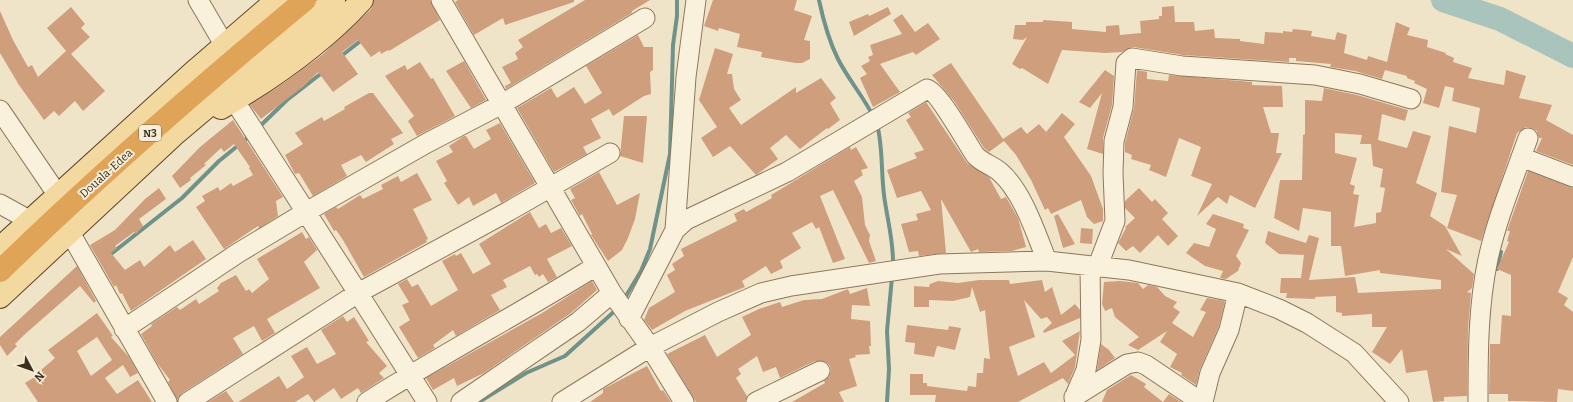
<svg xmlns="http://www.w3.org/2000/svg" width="1573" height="402" viewBox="0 0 1573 402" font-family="Bitter,serif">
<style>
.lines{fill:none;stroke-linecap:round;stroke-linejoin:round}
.stream{stroke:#6f938a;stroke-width:4}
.river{stroke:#a9c4bc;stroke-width:24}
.building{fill:#cf9f7d;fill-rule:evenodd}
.minor-casing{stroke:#8d765c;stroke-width:21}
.major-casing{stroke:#5b4430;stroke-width:24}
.highway-casing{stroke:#5b4430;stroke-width:24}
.minor{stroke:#faf1dc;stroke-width:19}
.major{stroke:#f3d9a0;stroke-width:22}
.highway{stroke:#e0a458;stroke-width:22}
.labels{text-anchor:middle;stroke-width:4;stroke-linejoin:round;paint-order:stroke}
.shield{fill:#f7eed8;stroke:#756857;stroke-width:1}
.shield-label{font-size:10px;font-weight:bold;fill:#3d2e20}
.street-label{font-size:11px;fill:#3d2e20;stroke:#f7eed8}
</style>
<rect width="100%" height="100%" fill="#f0e4c8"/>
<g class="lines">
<path class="stream" d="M819 0C823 19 829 41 838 59 848 79 863 96 873 116
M340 57 363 39
M877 124C883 147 881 172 884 195 887 219 894 242 893 266
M257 129 287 100 323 72
M111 254 182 198 219 161 251 135
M1497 269 1501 252
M623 301 641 271 650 249 670 154 673 45 677 16V0
M479 402 526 373 565 356 618 308
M887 402 889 369 887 331 892 277"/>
<path class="river" d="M1443 0 1500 19 1573 56"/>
</g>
<path class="building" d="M374 0H430L440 20 389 51 388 50 381 54 380 51 371 57 358 40 342 52 358 74 333 92 318 72 304 86 261 119 250 105 285 82 322 55 371 9Z
M458 0H574V2L505 25 503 18 474 35 455 2Z
M585 0H650L632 11V13L506 89 505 86 511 83 502 67 518 59 515 53 523 47 518 40Z
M713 0H797L794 10 812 16 804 40 810 41V59L802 63H795L761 57 762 52 737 47 740 34 719 28 718 31 704 26Z
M1174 6 1175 22H1194L1195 31 1214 29 1215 38 1240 39V41L1264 44 1265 32 1283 33V31L1292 32 1293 29 1312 31 1311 36 1335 40 1337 32 1347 35 1344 53 1367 60 1368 56 1387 62 1396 22 1410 28 1407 35 1428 40 1427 47 1446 53 1445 54 1454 58 1453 62 1472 68 1468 78 1504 85 1506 70 1526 76 1519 98 1552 105 1546 120 1573 135V165L1536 151 1542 138H1539L1537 131 1532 128 1526 127 1517 133 1481 241 1447 228 1457 195 1441 192 1449 126 1476 133 1480 108 1452 101 1454 88 1445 86 1439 108 1423 103 1427 89 1414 83 1415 81 1407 78V76L1385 70 1382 79 1355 71 1330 67 1331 64 1296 61V58H1289V62L1183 55 1133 47 1129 48 1122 52 1105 53 1062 50 1048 84 1022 68 1020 69 1012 64 1027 37 1023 40 1013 39 1015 25H1026V22H1043V20L1072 22V29L1106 32V26L1119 25 1120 35 1141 33 1140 21 1159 19V16H1162V7Z
M71 7 85 24 81 28 90 37 71 54 105 91 83 111 75 101 59 116 54 111 44 120 19 85 0 53V11L13 40 28 67 32 65 38 77 66 51 47 28Z
M888 7 891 14 854 36 849 22 868 14 869 16Z
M902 14 915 32 928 23 940 39 916 55 913 52 880 64 900 92 873 107 860 78 867 74 861 66 870 61 868 57 873 55 870 45 902 34 893 20Z
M638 35 644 47H653V70L650 72 651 94 644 96 613 116 609 109 591 119 601 138 583 147 587 154 554 172 517 108 551 88 557 98 574 87 585 104 602 93 586 66Z
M715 48 733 54 727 74H732L734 89 741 100 729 108 741 125 796 87V93L821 78 836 98 830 103 840 120 828 129 827 128 800 149 786 135 770 148 778 159 756 175 730 146 713 157 701 138 717 127 699 100Z
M464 61 486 100 471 108 446 71Z
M420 62 431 79 433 78 455 116 417 136 408 121 414 116 385 76 405 65 407 70Z
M951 63 1003 139 1021 127 1027 134 1039 124 1046 132 1062 113 1075 124 1064 137 1091 176 1103 209V221L1094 224 1087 217 1081 200 1051 214 1048 208 1045 210 1031 180 1016 155 1004 141 989 152 984 148 954 101 932 75Z
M1105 70 1114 76 1112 105 1103 138V154L1087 149 1102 93 1090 108 1079 102Z
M1137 70 1147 72V79L1168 81 1169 75 1252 82V85L1282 86 1283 107H1263L1271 133H1279L1276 153H1282L1255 208 1230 195 1227 204 1218 197 1197 216 1212 184 1191 176 1201 147 1179 138 1166 177 1149 170 1151 165 1131 159 1132 155 1125 152V143L1134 108Z
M1324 88 1357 95 1408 110 1405 121 1382 114 1378 140 1407 148 1413 131 1431 136 1416 183 1437 193 1430 216 1445 226 1462 256 1446 249 1474 274 1472 288 1467 292 1471 293 1468 329 1467 396 1444 397V401L1433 402 1427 370 1406 373 1402 349 1390 364 1372 352 1387 327H1372V314L1342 316V313L1336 312V296L1315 297V299L1286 298 1287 293H1280L1281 278H1301L1304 255 1279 254 1265 243 1268 231 1306 243 1309 235 1319 238 1309 280 1355 277 1358 293 1441 289V280L1380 273V270L1345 276 1341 246H1331V212L1303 208 1299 231 1274 218 1280 180H1302L1303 135 1305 134V100L1322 101ZM1335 133 1362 135 1360 144H1371L1373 166 1383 169 1380 187 1385 188 1381 212 1376 213V223L1354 227 1359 195 1353 194 1355 186 1350 184 1357 158 1335 153Z
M369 93H373L403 133 391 139 394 144 366 162 361 155 341 165 347 176 313 196 299 173 295 174 285 155 303 144 295 133 322 117 324 121 345 109 344 107Z
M926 102 967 163 989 177 1001 199 1006 197 1018 218 1026 247 1012 251 979 252 978 249 971 252 941 199 946 253 919 256 918 251 909 252 901 224 918 220 916 214 931 210 921 191 897 198 887 170 917 158 914 153 924 150 906 120 911 117 908 113Z
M624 116H647L643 163 620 156Z
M233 120 283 197 276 201 278 216 259 228 258 226 224 249 196 207 205 201 202 196 218 187 220 191 231 183 233 186 253 175 249 168 250 167 234 144 224 152 221 148 204 164 206 165 190 178 191 180 180 188 172 176 200 147Z
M500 123 535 183 501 203 496 193 473 206 469 197 458 205 444 183 447 181 436 161 453 152 449 146 464 136H466L474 149 491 139 486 130Z
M850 147 851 150 856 147 868 168 861 170 863 175 854 181 862 197 865 225 870 235 869 241 876 261 869 263 833 190 820 196 845 259 833 263 819 227 816 229 812 222 792 233 801 248 780 261 783 268 771 274 766 266 742 281 745 287 685 311 652 330 644 320 649 308 675 292 667 275 675 270 672 264 684 256 681 249 737 221 734 214 744 209 746 212 772 198 771 195Z
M1528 171 1573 188V257L1558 292 1568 298 1564 305 1573 312V391L1558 389 1557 402 1508 401V394H1489L1490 344H1500L1502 315 1511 316V275L1497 269 1509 242 1507 241 1510 231H1507Z
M599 172 617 205 640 193 635 219 628 238 622 250 608 261 591 235 592 234 582 214 580 216 571 200 575 198 570 189Z
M417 173 432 200 413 209 428 239 426 240 427 242 364 277 343 240 336 230 334 231 324 214 336 207 338 209 360 195 363 199 383 189 381 185 398 176 401 182Z
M159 188 166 199 139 219 143 226 136 234 134 232 115 246 117 248 111 253 125 270 140 260 144 267 170 245 175 252 193 240 206 259 131 311 122 293 120 294 116 285 114 287 90 245 115 230 145 199Z
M1139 188 1152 202 1155 199 1168 213 1162 219 1178 236 1168 246 1158 235 1140 253 1133 246 1126 251 1118 243 1126 228 1125 227 1135 218 1125 208V201Z
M530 212 539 228 546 224 551 233 561 228 572 246 547 259 557 277 548 282 543 274 539 277 537 274 535 275 530 266 503 280 507 287 491 295 500 310 456 336 453 330 433 345 435 348 418 358 399 327 410 320 402 305 409 302 398 284 407 279 412 287 418 284 431 306 458 290 442 261 455 254 456 256 461 253 473 274 491 264 479 244Z
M1058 214 1075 244 1063 248 1054 216Z
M1213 214 1244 224 1243 228 1249 230 1236 256 1241 263 1238 271 1226 279 1220 278 1223 271 1205 266 1186 253 1194 243 1209 247 1216 229 1206 224Z
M1081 228 1093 229 1092 244 1080 243Z
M302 232 306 239 309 237 317 250 304 262 320 288 267 319 275 333 262 341 254 326 233 338 243 354 182 393 177 400 168 382 170 380 157 363 141 334 152 326 151 324 177 307 180 310 196 299 199 304 219 291 217 288 221 283 236 275 246 291 249 289 252 293 269 279 257 259Z
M77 266 96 301 94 303 80 286 24 335 15 344 17 346 7 356 0 345V337Z
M979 280H1009L1010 284 1042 280 1045 292 1052 287 1061 315 1075 304 1080 310V318L1044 333 1043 331 1052 323 1047 317 1041 319 1024 300 1035 337 1009 347 1018 376 1044 362 1051 373 1075 355 1062 341 1080 331 1075 367 1068 384 1063 378 1018 402H935L936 395H910V374H923V383H927V386L967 391 968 386 976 387 977 373H983L984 358 990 359 985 310 980 312 972 287 970 297 953 301 929 300V307H914V286L929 287 930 284 938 281 958 283Z
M592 281 597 290 571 313 484 373 457 386 454 378 433 390 426 378 542 313Z
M1120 281 1138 283 1143 289 1148 285 1157 287 1165 296 1177 302 1173 307 1180 312 1172 323 1193 337 1206 312 1200 310 1207 298 1225 301 1219 326 1200 369 1196 385 1181 375 1182 373 1170 367 1177 354 1160 342 1167 331 1138 350 1128 345 1139 337 1115 317 1112 308 1105 311 1102 304 1104 282Z
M867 288 870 306 852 305 851 319 870 321 871 346H869L870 354 855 355 856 357 849 359 857 386 839 392 844 402H792L825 383 824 381 829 377 831 371 830 366 826 362 815 361 780 378 776 367 763 372 757 356 738 369 741 374 736 378 747 396 745 402H696L667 354 705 335 717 357 751 335 742 317 759 309 780 302 782 307 804 300 822 299 848 289 850 294Z
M97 313 113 336 111 337 129 357 138 373 130 377 123 365 105 378 117 394 138 380 152 402H38L25 383 43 372 41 370 55 358 48 350ZM97 337 112 360 91 376 77 351Z
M343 316 347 322 354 317 369 341 366 342 387 366 379 373 384 378 361 393 358 388 341 399 334 388 314 402 308 394 295 402H238L279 376 287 389 304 377 291 356 307 347 317 364 336 354 321 330Z
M907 325 948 330 949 326 961 328 955 350 937 346 934 357 914 354 915 343 905 342Z
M1101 344 1109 350 1115 358 1097 370Z
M647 366 661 391 663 390 671 402H590L603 393V389Z
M1131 375 1146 384 1144 387 1163 402 1169 394 1181 402H1102L1107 390Z
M226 391 234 402H208Z"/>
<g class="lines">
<defs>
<path id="minor" d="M198 0 225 46
M441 0 612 293
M234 100 358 293 427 402
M0 110 57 194
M1521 157 1573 177
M0 204 29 220
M675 230 686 77 696 0
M69 231 167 402
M1097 268 1115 221 1113 173 1114 141 1123 107 1126 63 1132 58 1182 66 1315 75 1360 84 1411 99
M629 319 675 230 686 220 787 172 927 89C938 91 967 143 975 155 982 163 992 165 1000 172 1023 192 1036 234 1047 261
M124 329 238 253 306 212 427 143 502 104 645 18
M1074 397 1127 364 1138 362 1146 365 1201 402
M1074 398 1086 370 1091 340 1090 267
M188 402 358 293 509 211 610 153
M367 402C442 354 521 313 596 266
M461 402 578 322 612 293 650 347 684 402
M562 402 650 347 718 312 761 293 791 286 939 264 1047 261 1129 270 1238 293 1279 309 1307 323 1354 353 1399 402
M756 402 820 371
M1203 402 1210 373 1229 330 1238 293
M1478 402C1478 354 1478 306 1488 259 1497 218 1514 178 1528 138"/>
<path id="major" d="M221 108C273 78 322 44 362 0
M0 248 197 69 277 0
M0 297 176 133 334 0"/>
<path id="highway" d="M0 271C98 176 200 87 305 0"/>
</defs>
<use href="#minor" class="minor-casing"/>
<use href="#major" class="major-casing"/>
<use href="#highway" class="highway-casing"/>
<use href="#minor" class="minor"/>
<use href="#major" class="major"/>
<use href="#highway" class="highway"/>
</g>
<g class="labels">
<rect class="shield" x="139" y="125" width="22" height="16" rx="3"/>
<g class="shield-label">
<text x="150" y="137">N3</text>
</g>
<g class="street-label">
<text transform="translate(106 173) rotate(-42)" y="4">Douala-Edea</text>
</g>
</g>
<g transform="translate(32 370) rotate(131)" stroke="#f7eed8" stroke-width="3" paint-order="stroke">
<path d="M0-3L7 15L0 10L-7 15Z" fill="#3d2e20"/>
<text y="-6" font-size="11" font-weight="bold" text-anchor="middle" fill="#3d2e20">N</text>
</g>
</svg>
